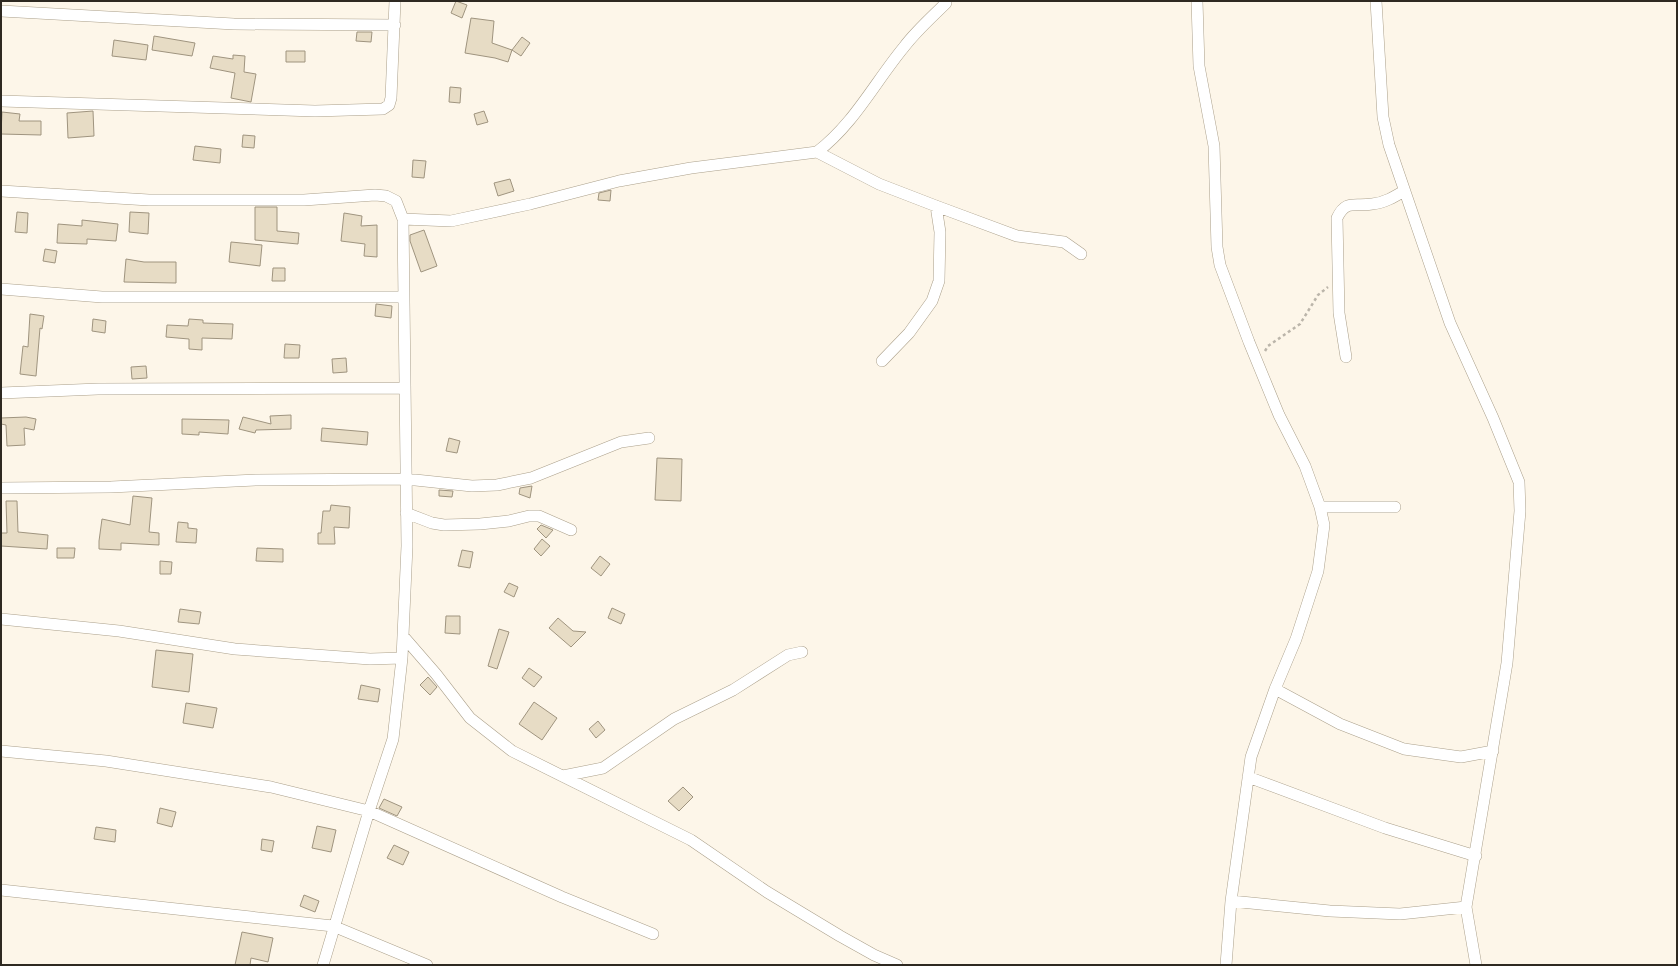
<svg xmlns="http://www.w3.org/2000/svg" width="1678" height="966" viewBox="0 0 1678 966" font-family="Manrope,sans-serif">
<style>
.building{fill:#e7dcc5;stroke:#9f947f}
.lines{fill:none;stroke-linecap:round;stroke-linejoin:round}
.street-casing{stroke:#aba08b;stroke-width:12}
.path{stroke:#bbb5aa;stroke-width:2.5;stroke-dasharray:3 3;stroke-linecap:butt}
.street{stroke:#fff;stroke-width:11}
</style>
<rect width="100%" height="100%" fill="#fdf6e9"/>
<path class="building" d="M456 1 467 5 462 18 451 13Z
M471 18 494 21 492 43 512 50 508 62 495 58 465 53Z
M357 32H372L371 42 356 41Z
M154 36 195 43 192 56 152 50Z
M522 37 530 43 521 56 512 50Z
M114 40 148 45 146 60 112 56Z
M286 51H305V62H286Z
M233 55 245 56 244 72 256 74 251 102 231 98 235 73 210 68 213 56 233 59Z
M450 87 461 88 460 103 449 102Z
M93 111 94 136 68 138 67 113Z
M484 111 488 122 477 125 474 114Z
M2 112 20 114 19 121H41V135L1 134Z
M243 135 255 136 254 148 242 147Z
M195 146 221 149 220 163 193 160Z
M413 160 426 161 424 178 412 177Z
M510 179 514 191 498 196 494 183Z
M611 190 610 201 598 200 599 193Z
M255 207H277V231L299 233 298 244 255 240Z
M17 212 28 213 27 233 15 232Z
M130 212 149 213 148 234 129 232Z
M344 213 362 216 361 226 377 225V257L364 256 365 244 341 241Z
M82 220 118 224 116 241 87 239V244L57 243 58 224 82 226Z
M424 230 437 266 421 272 410 241V235Z
M231 242 262 245 260 266 229 262Z
M45 249 57 251 55 263 43 261Z
M126 259 144 262H176V283L124 282Z
M273 268H285V281H272Z
M376 304 392 306 391 318 375 316Z
M30 314 44 316 42 329 40 328 36 376 20 374 23 346 28 347Z
M93 319 106 321 105 333 92 331Z
M189 319 203 320V323L233 324 232 339 202 338V350L189 349V339L166 337 167 325 188 326Z
M285 344 300 345 299 358H284Z
M346 358 347 372 333 373 332 359Z
M146 366 147 378 132 379 131 367Z
M291 415V429L256 430 255 433 239 429 243 417 271 424 270 416Z
M26 417 36 419 34 430 24 428 25 445 7 446 6 425 1 424V418Z
M182 419 229 420 228 434 199 432V435L182 434Z
M322 428 368 432 367 445 321 441Z
M449 438 460 441 457 453 446 451Z
M657 458 682 459 681 501 655 500Z
M532 486 530 498 519 494 520 488Z
M439 490 453 491 452 497 439 496Z
M133 496 152 498 149 532 159 533V545L121 543V550L99 549V541L102 519 130 525Z
M6 501H17L18 532 48 535 47 549 1 546V533H7Z
M331 505 350 507 349 528 334 527 335 544H318V533H321L323 511H330Z
M178 522 188 523V528L197 529 196 543 176 542Z
M541 525 553 530 546 538 537 529Z
M542 539 550 546 541 556 534 549Z
M57 548H75L74 558H57Z
M257 548 283 549V562L256 561Z
M462 550 473 552 470 568 458 566Z
M600 556 610 564 601 576 591 568Z
M160 561 172 562 171 574H160Z
M509 583 518 587 514 597 504 592Z
M612 608 625 614 621 624 608 618Z
M180 609 201 612 199 624 178 622Z
M446 616H460V634L445 633Z
M558 618 573 631 586 632 571 647 549 628Z
M499 629 509 632 497 669 488 666Z
M156 650 193 654 189 692 152 687Z
M529 668 542 677 534 687 522 678Z
M428 677 437 687 430 695 420 685Z
M361 685 380 689 378 702 358 699Z
M534 702 557 718 542 740 519 724Z
M186 703 217 708 213 728 183 723Z
M598 721 605 730 596 738 589 729Z
M683 787 693 797 679 811 668 801Z
M384 799 402 807 397 816 379 808Z
M160 808 176 812 172 827 157 823Z
M317 826 336 830 331 852 312 848Z
M96 827 116 830 115 842 94 839Z
M262 839 274 841 272 852 261 850Z
M394 845 409 852 403 865 387 858Z
M304 895 319 901 315 912 300 906Z
M242 932 273 938 268 962 251 958 250 965H235Z"/>
<g class="lines">
<defs>
<path id="street" d="M1197 1 1199 66 1214 146 1217 247 1220 265 1249 342 1279 415 1305 466 1320 507 1324 525 1318 571 1296 639 1275 689 1251 757 1231 901 1226 965
M1376 1 1383 117 1389 145 1450 323 1493 418 1519 482 1520 511 1507 663 1466 907 1476 965
M1 11 234 24 395 25
M1 101 315 111 383 109 389 105 391 98 395 1
M817 152 879 184 936 206 1017 236 1064 242 1081 254
M1 191 149 200H304L375 195 386 196 396 201 403 219 407 546 402 658 370 659 235 649 119 631 1 619
M403 219 451 221 530 204 619 181 691 168 817 152C854 124 875 82 904 47 916 31 932 17 946 3
M1 289 102 297H404
M1346 357 1339 313 1337 218C1346 199 1354 207 1372 204 1384 203 1394 197 1404 191
M882 361 909 333 932 301 939 281 940 232 936 206
M1 393 98 389 405 388
M1 488 111 487 256 480 406 479 472 486 497 485 531 478 621 442 649 438
M1320 507H1395
M406 513 432 523 444 525 480 524 509 521 529 516H539L571 530
M403 636 436 674 470 718 512 751 691 840 767 892 840 936 874 955 897 965
M1275 689 1340 724 1404 749 1461 757 1493 751
M1 751 106 761 271 787 369 811 562 897 653 934
M563 776 603 768 674 719 733 690 788 655 802 652
M1248 777 1385 828 1476 856
M1 890 333 926 427 965
M1231 901 1330 911 1400 914 1466 907
M323 965 369 811 393 739 402 658"/>
</defs>
<use href="#street" class="street-casing"/>
<path class="path" d="M1265 351 1268 346 1300 324 1318 295 1328 287"/>
<use href="#street" class="street"/>
</g>
<rect width="1678" height="966" fill="none" stroke="#2e2921" stroke-width="4"/>
</svg>
